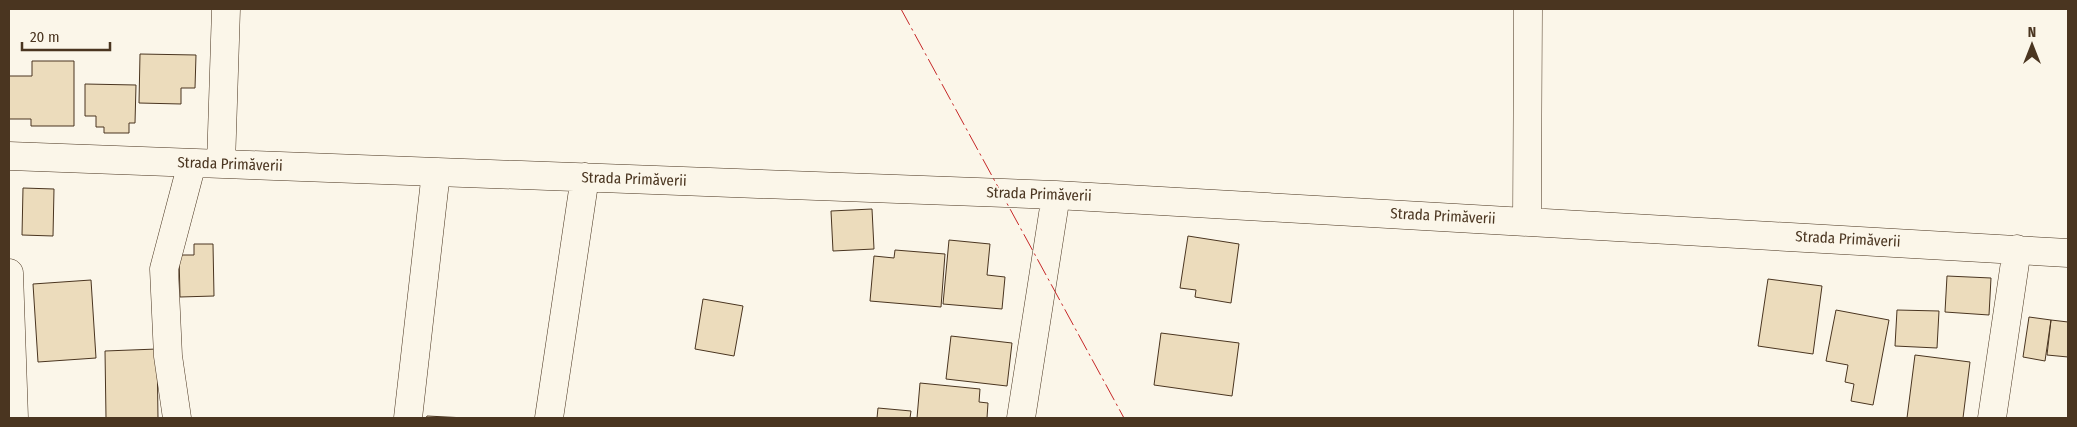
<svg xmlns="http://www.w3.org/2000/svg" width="2077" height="427" viewBox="0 0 2077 427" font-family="'Fira Sans Condensed',sans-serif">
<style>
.building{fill:#ecdcbc;stroke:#4a3520}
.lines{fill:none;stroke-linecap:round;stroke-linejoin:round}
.minor-casing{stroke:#4a3520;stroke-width:29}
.minor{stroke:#fbf6e9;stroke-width:28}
.power{stroke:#c62828;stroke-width:1;stroke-dasharray:18 4 2.5 4;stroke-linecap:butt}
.labels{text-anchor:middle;stroke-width:4;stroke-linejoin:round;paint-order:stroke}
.street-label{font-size:15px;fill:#4a3520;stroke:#fbf6e9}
</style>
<rect width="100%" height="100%" fill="#fbf6e9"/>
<path class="building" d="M140 54 196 55 195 88H181V104L139 103Z
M32 61H74V126H31V119H9V76H32Z
M85 84 136 85 135 123H129V133H104V127H96V116H85Z
M23 188 54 189 53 236 22 235Z
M872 209 874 249 833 251 831 211Z
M1188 236 1239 244 1231 303 1195 297 1196 290 1180 288Z
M949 240 990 244 987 275 1005 277 1002 309 943 304Z
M194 244H213L214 296 180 297 179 255H194Z
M895 250 945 254 941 307 870 301 874 256 894 258Z
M1947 276 1991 278 1989 315 1945 312Z
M1768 279 1822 286 1813 354 1758 346Z
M91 280 96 358 38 362 33 284Z
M703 299 743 306 734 356 695 349Z
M1836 310 1889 320 1873 405 1851 401 1854 384 1845 382 1848 365 1826 361Z
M1897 310 1939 311 1937 348 1895 346Z
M2029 317 2051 320 2045 361 2023 357Z
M2051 320 2068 322V357L2047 355Z
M1161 333 1239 343 1232 396 1154 385Z
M951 336 1012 343 1007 386 946 379Z
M157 349 158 418H106L105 351Z
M1915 355 1970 362 1963 418H1907Z
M920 383 980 389 979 402 988 403 987 418H917Z
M878 408 911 411 910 418H877Z
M427 416 466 418H426Z"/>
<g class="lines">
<defs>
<path id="minor" d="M9 156 1056 195 2068 253
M221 164 226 9
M1527 221 1528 9
M9 273 14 418
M177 418 168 356 164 269 192 163
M408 418 436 172
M549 418 585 177
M1021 418 1056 195
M1992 418 2017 249"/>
</defs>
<use href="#minor" class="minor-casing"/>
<use href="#minor" class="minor"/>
<path class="power" d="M901 9 1124 418"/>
</g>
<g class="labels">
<g class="street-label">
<text transform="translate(230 164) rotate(2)" y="5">Strada Primăverii</text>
<text transform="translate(634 179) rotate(2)" y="5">Strada Primăverii</text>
<text transform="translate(1039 194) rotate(2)" y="5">Strada Primăverii</text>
<text transform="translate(1443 216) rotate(3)" y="5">Strada Primăverii</text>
<text transform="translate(1848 239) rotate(3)" y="5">Strada Primăverii</text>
</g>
</g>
<rect width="2077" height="427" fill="none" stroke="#4a3520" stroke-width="20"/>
<g transform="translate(2032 45)" stroke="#fbf6e9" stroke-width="4" paint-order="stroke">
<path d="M0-4L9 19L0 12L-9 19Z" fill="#4a3520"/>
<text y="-8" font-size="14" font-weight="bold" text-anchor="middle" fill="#4a3520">N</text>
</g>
<path d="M22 42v8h88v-8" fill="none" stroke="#4a3520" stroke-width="2.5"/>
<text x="30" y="42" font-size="15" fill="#4a3520" stroke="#fbf6e9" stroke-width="4" paint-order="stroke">20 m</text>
</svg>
